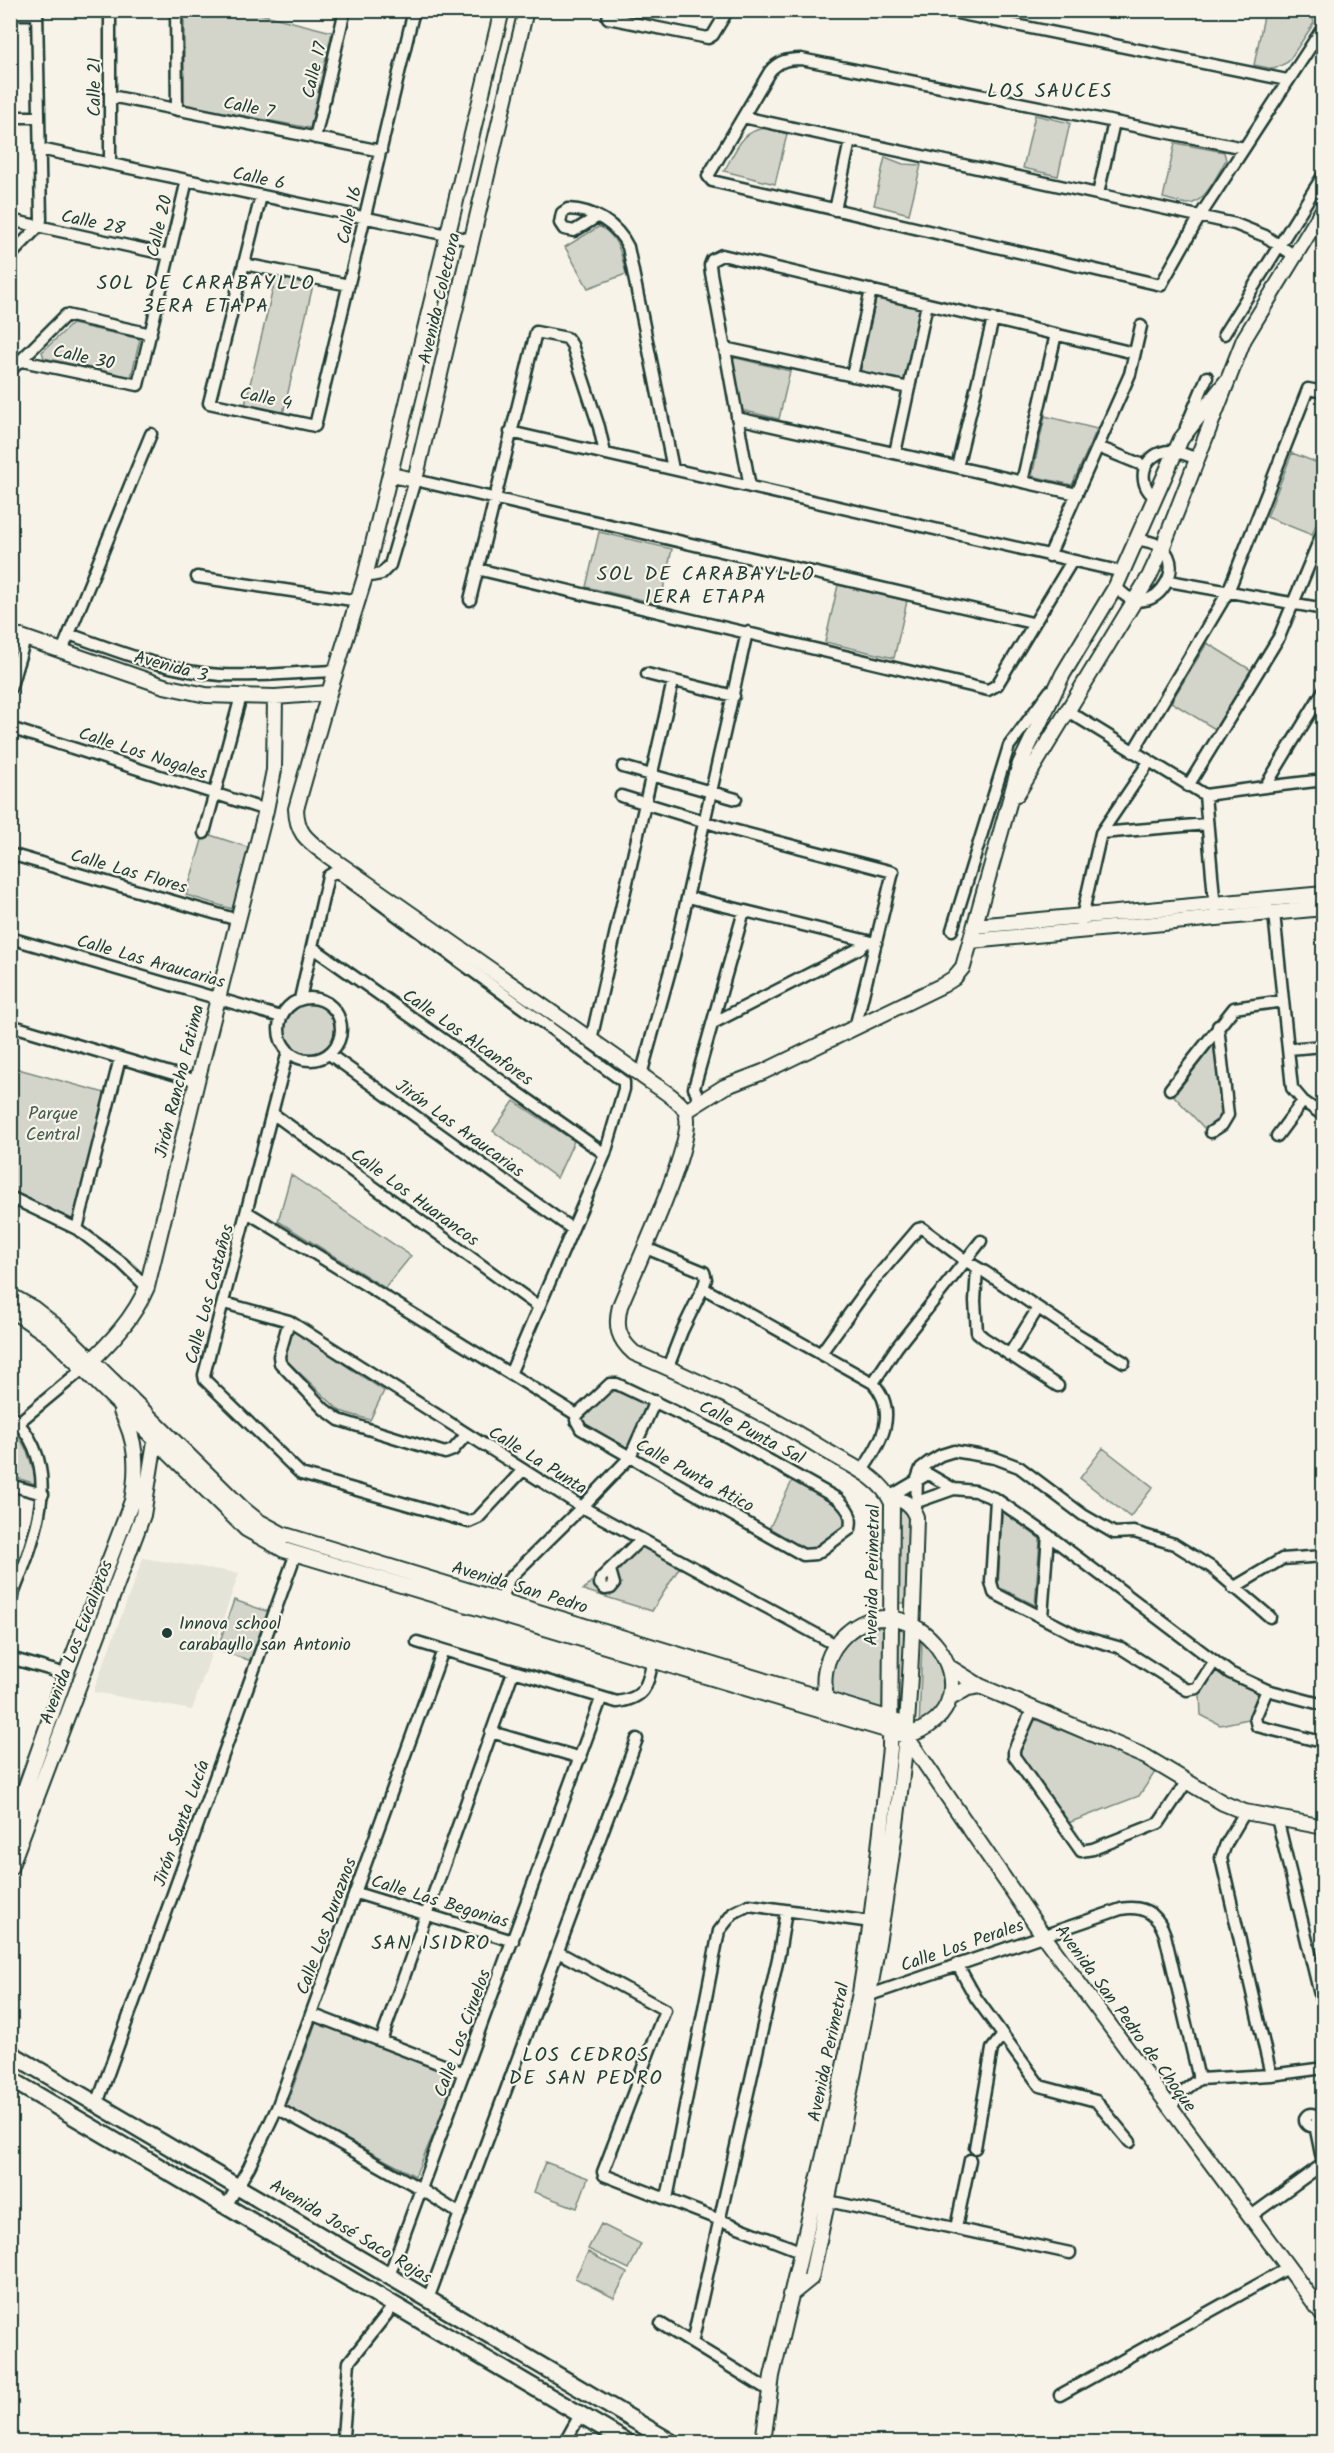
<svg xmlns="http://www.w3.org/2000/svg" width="1334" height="2453" viewBox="0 0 1334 2453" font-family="Kalam,sans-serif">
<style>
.built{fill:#e5e4d9}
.green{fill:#d3d5ca;stroke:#79897f;stroke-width:1.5}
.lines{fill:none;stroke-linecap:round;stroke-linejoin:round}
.minor-casing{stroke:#1f3d34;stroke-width:15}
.tertiary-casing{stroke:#1f3d34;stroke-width:18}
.secondary-casing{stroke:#1f3d34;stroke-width:20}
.minor{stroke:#f7f3e8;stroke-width:10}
.tertiary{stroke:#f7f3e8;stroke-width:14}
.secondary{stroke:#f7f3e8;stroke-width:15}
.poi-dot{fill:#1f3d34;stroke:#f7f3e8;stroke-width:2}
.labels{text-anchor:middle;stroke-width:4.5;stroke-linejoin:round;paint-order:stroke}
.street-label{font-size:18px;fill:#1f3d34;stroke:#f7f3e8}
.park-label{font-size:18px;fill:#435b52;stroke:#f7f3e8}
.poi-label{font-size:18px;fill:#1f3d34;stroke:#f7f3e8;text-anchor:start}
.neighbourhood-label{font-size:20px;letter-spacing:1.5px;fill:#1f3d34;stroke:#f7f3e8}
</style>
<rect width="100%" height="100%" fill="#f7f3e8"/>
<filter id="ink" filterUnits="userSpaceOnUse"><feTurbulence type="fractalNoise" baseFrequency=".0167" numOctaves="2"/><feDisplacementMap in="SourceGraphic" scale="12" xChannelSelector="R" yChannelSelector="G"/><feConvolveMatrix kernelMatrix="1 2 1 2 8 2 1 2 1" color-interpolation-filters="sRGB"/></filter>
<g filter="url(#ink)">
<path class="built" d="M143 1558 239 1573 192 1710 93 1692Z"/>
<path class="green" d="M184 11H249L332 32 310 128 184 105Z
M1265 11 1313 18 1314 23 1288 62 1274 69 1254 65Z
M1035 115 1070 123 1058 176 1023 168Z
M766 128 787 134 775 184 724 171C736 151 741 130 766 128Z
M1175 143 1224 152 1226 160C1218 173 1205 204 1188 204 1180 203 1171 200 1163 198Z
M885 157 903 164 921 165 909 214 874 205Z
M600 226C619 238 621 253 626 274L588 288 565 247Z
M276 276 313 285 283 414 245 405Z
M876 299 920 308 905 383 860 373Z
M72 324 140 339 131 377 44 358 42 352Z
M732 357 790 371 779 419 741 410Z
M1045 416 1097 429 1072 485 1032 476Z
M1292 453 1323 465V506L1312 535 1267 517Z
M599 532 672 549 660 604 586 587Z
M838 585 907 601 894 658 825 642Z
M1207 643 1251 670 1215 729 1171 702Z
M204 833 250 848 232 909 186 895Z
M283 1029a27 27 0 1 1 54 0a27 27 0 1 1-54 0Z
M1214 1043 1222 1106 1221 1116 1205 1129 1174 1096Z
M11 1067 105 1093 73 1220 11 1190Z
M514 1101 574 1141 557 1178 493 1131Z
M291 1175 411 1256 385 1288 278 1221Z
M291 1329 384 1391 370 1420 340 1411 285 1359Z
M612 1390 651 1404 627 1450 585 1426 582 1420Z
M11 1424C25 1444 32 1460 36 1484L11 1476Z
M1103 1448 1153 1487 1130 1517 1080 1478Z
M794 1477 839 1505 844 1513 845 1529 809 1552 769 1529Z
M904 1510 910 1516 907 1598 904 1603H897L898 1514Z
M1002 1511 1040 1539 1035 1605 998 1587Z
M633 1541 681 1565 652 1611 583 1590Z
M234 1600 269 1612 252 1661 217 1650Z
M897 1626 905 1628V1632L903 1712 902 1715 894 1716Z
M876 1627H884L882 1710 832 1695C829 1660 841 1638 876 1627Z
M922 1639C941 1658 952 1688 935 1712 931 1719 924 1724 919 1730Z
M1216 1670 1258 1693 1248 1719 1220 1725 1201 1715 1200 1694Z
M1034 1719 1157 1769 1139 1796 1068 1823 1019 1755Z
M316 2022 458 2078 415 2176 286 2107Z
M545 2162 588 2178 577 2208 534 2192Z
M601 2224 641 2244 629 2269 588 2249Z
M588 2252 627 2273 614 2298 575 2278Z"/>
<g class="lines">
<defs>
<path id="minor" d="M176 10 177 110
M611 10 608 18 708 38 713 35 728 10
M942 10 1287 80
M1318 10 1324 12
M10 14H37
M111 96 381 151
M10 117H39
M743 117 1235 224 1265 236 1295 256
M315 138 345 10
M1244 148 801 59C787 59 779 61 770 71L708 176 712 181 1161 285 1200 216 1324 26
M40 149 471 240
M110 164V10
M1098 194 1114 122
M261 196 209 403 315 426 414 10
M835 210 850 141
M597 217 574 231 564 229 560 223 562 213 568 209C594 210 617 224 628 247L673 469
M10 220 169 255
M10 256 38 227 41 220 37 10
M244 264 349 285
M1224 334 1324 174
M724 348 909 388
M22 361 138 385 187 180
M10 371 66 315 151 334
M852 376 871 290
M737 418 1077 494
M1186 427 1207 377
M510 432 1123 572
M1098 447 1145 466
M895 453 927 304
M957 467 993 319
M1022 482 1056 334
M750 487 711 273 710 265 712 260 722 255 1134 353
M1156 498C1134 483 1143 452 1170 451 1179 451 1189 456 1197 459
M1049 556 1130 374 1141 326
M477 569 988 690 997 685 1072 561
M197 577 359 601
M365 577 381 574 390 565 415 480 1032 623
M1169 581 1324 609
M1116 586C1152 635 1206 545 1138 540
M470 600 536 332 567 338 572 345 599 427 605 453
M69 634C117 651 169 672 221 675 258 677 298 672 336 671
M62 651 151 434
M647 674 734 696
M10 689 25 639
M1066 710 1205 795 1265 787 1324 690
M10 728 266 810
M1133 752 1228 592 1308 389 1324 392
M623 767 736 799
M1188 786 1279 637 1324 529
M1265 787 1324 780
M1205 795 1215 909
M621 796 729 829 893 872 855 1028
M204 833 241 696
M1101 833 1207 824
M10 854 238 920
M688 897 876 943
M1274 913 1292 1088 1303 1101 1324 1116
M1081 921 1101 833 1149 762
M952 930 1009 746 1050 691
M10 938 281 1017
M312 947 605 1154
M279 1029a31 31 0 1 1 62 0a31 31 0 1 1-62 0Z
M300 999 328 876 336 871 624 1082V1089L605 1154 510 1374
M713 1023 860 948 868 941
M10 1025 197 1081
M591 1040 673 681
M1288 1049 1324 1046
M288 1051 204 1375 205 1380 301 1474 469 1522 478 1518 523 1470
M329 1054 572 1229
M641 1075 674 956 747 632
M1170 1089 1234 1008 1283 1001
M700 1101 694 1088 744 911
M272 1113 539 1307
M1211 1132 1222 1125 1228 1115 1218 1026
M1277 1136 1303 1101
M10 1197 77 1229 122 1263 147 1287
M247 1212 577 1415
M77 1229 120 1058
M653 1251 704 1272 706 1279 703 1288 873 1383C900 1413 880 1445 861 1472
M977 1268 975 1301 977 1332 984 1338 1058 1386
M224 1303 289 1321 582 1507 836 1645
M289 1321 279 1356 280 1363 324 1409 339 1420 445 1453 453 1450 467 1434
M821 1353 871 1284 918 1229 922 1228 966 1261 985 1272 1077 1334 1124 1362
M1009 1355 1038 1308
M668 1367 682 1331 703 1288
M873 1383 897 1347 981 1241
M610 1384H617L724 1435 838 1499C848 1509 853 1515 850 1529L816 1554 803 1555 581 1429 576 1420 577 1415Z
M10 1415C68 1466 33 1543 10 1602
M19 1422 84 1368
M10 1485 43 1494
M889 1497 928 1474 954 1489
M996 1499 991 1582 994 1593 1076 1635 1121 1648 1187 1690 1197 1688 1214 1662
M917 1502 954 1489 975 1491 996 1499 1048 1535 1230 1673 1267 1690 1324 1705
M916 1508 917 1479 921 1468 929 1462 941 1455 954 1451 995 1458 1019 1467 1083 1515 1114 1533 1134 1532 1174 1544 1211 1567 1270 1617
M610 1570 614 1584 611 1588 605 1589 600 1584 601 1578 641 1539
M1233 1588 1282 1559 1324 1556
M499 1608 509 1579 582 1507 630 1457 655 1401
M1042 1617 1048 1535
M417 1642 617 1702C646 1698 647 1686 653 1660
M10 1658 66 1674
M1267 1690 1255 1718 1257 1726 1318 1741 1324 1739
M1033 1708 1014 1750V1756L1081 1851 1093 1849 1159 1823 1187 1781
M491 1732 581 1758
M1245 1812 1226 1844 1221 1858 1271 2075
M1277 1818 1324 2011
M356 1893 513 1941
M558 1952 665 2010 603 2172 604 2175 800 2251
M957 1964 976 1998 1040 2086 1096 2101 1130 2142
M863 1994 870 1995 1121 1909C1144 1905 1158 1914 1165 1935L1199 2079
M311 2014 464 2073
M381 2041 513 1672
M97 2104 296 1553
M277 2108 421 2189 460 2214
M1171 2110 1177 2096 1199 2079 1271 2075 1324 2068
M1305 2120a6 6 0 1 1 12 0a6 6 0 1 1-12 0Z
M975 2148 992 2049 1003 2035
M667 2199 719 1931 733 1913 749 1905 871 1922
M828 2201 1070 2253
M226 2206 249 2167 277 2108 443 1650
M1251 2216 1323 2164 1315 2125
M956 2228 970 2160
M389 2276 601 1699
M428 2299 637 1739
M661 2324 770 2391
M692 2343 779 1954 786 1911
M1060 2395 1288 2268
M349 2442 343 2436 349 2362 394 2305
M565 2442 580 2415"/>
<path id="tertiary" d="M502 10 365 577 329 693 296 809C297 833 306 839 324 853L641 1075C652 1084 682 1100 686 1113 697 1140 633 1273 620 1306 615 1326 618 1339 634 1353 702 1382 766 1413 828 1452 850 1465 882 1478 892 1503L890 1748 871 1922 860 1993 833 2117 772 2376 763 2442
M391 475 415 480 526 10
M10 633 164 686 206 695 275 697 329 693
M1017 794 1149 577 1162 549 1244 339 1324 208
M975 926 1324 894
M971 941 1324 908
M686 1111 724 1087 763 1072 943 985 954 978 963 967 1020 764 1063 674 1116 586 1181 439 1229 378
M10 1295 33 1308 60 1329 242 1508 258 1521 282 1534 907 1724
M10 1309 52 1338 246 1529 284 1550 906 1736
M86 1366C110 1343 134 1318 147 1287L197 1081 266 810 274 770 275 697
M949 1667 980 1686 1146 1757 1223 1803 1245 1812 1324 1827
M949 1699 968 1688 980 1686
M828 1705C821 1682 824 1658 840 1640 907 1565 1012 1703 906 1736
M906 1736 1043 1935 1324 2316
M10 1831 66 1674 132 1501C138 1468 137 1441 121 1411
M10 1868 143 1515 156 1435
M790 2295 811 2278C849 2099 889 1918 906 1736 912 1663 914 1590 916 1517 911 1503 903 1500 889 1497"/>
<path id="secondary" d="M10 2053 671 2442
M10 2079 627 2442"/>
</defs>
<use href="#minor" class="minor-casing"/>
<use href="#tertiary" class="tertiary-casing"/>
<use href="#secondary" class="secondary-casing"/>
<use href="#minor" class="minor"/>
<use href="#tertiary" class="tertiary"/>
<use href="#secondary" class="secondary"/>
</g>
</g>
<circle class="poi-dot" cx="167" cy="1633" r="6"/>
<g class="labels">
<g class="street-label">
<text transform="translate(314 70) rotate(-77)" y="6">Calle 17</text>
<text transform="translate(94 87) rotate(-90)" y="6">Calle 21</text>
<text transform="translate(249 107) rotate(11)" y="6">Calle 7</text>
<text transform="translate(259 178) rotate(12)" y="6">Calle 6</text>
<text transform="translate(349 215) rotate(-77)" y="6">Calle 16</text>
<text transform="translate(93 222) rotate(12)" y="6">Calle 28</text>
<text transform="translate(159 226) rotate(-77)" y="6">Calle 20</text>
<text transform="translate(439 298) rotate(-77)" y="6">Avenida Colectora</text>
<text transform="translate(84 357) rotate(12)" y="6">Calle 30</text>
<text transform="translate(266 398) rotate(12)" y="6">Calle 4</text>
<text transform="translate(171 666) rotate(15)" y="6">Avenida 3</text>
<text transform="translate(143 753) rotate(18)" y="6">Calle Los Nogales</text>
<text transform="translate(129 871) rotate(16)" y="6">Calle Las Flores</text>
<text transform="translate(151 961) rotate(16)" y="6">Calle Las Araucarias</text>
<text transform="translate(468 1037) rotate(35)" y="6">Calle Los Alcanfores</text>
<text transform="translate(179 1081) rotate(-76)" y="6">Jirón Rancho Fatima</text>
<text transform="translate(460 1128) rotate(36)" y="6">Jirón Las Araucarias</text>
<text transform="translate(415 1197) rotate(36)" y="6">Calle Los Huarancos</text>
<text transform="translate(209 1294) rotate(-75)" y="6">Calle Los Castaños</text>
<text transform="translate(752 1432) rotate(28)" y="6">Calle Punta Sal</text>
<text transform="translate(538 1460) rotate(32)" y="6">Calle La Punta</text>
<text transform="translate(695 1475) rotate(29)" y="6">Calle Punta Atico</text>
<text transform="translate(872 1575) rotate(-89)" y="6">Avenida Perimetral</text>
<text transform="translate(520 1587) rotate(17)" y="6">Avenida San Pedro</text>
<text transform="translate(76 1642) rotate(-69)" y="6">Avenida Los Eucaliptos</text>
<text transform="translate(181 1823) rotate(-70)" y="6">Jirón Santa Lucía</text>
<text transform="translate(440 1901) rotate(17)" y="6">Calle Las Begonias</text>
<text transform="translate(326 1926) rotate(-70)" y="6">Calle Los Duraznos</text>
<text transform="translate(962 1945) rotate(-19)" y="6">Calle Los Perales</text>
<text transform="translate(1126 2018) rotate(54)" y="6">Avenida San Pedro de Choque</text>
<text transform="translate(462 2033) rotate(-70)" y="6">Calle Los Ciruelos</text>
<text transform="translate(828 2052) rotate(-78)" y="6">Avenida Perimetral</text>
<text transform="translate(351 2231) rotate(31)" y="6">Avenida José Saco Rojas</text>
</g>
<g class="park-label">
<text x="53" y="1119">Parque<tspan x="53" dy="21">Central</tspan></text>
</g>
<g class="poi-label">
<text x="179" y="1629">Innova school<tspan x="179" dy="21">carabayllo san Antonio</tspan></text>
</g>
<g class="neighbourhood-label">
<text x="1050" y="97">LOS SAUCES</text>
<text x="206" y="289">SOL DE CARABAYLLO<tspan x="206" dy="23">3ERA ETAPA</tspan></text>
<text x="706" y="580">SOL DE CARABAYLLO<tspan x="706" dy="23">1ERA ETAPA</tspan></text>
<text x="431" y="1949">SAN ISIDRO</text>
<text x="586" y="2061">LOS CEDROS<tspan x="586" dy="23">DE SAN PEDRO</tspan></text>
</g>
</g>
<rect width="1334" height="2453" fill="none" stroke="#f7f3e8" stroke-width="36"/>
<rect x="18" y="18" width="1298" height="2417" fill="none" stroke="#1f3d34" stroke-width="2" filter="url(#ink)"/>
</svg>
